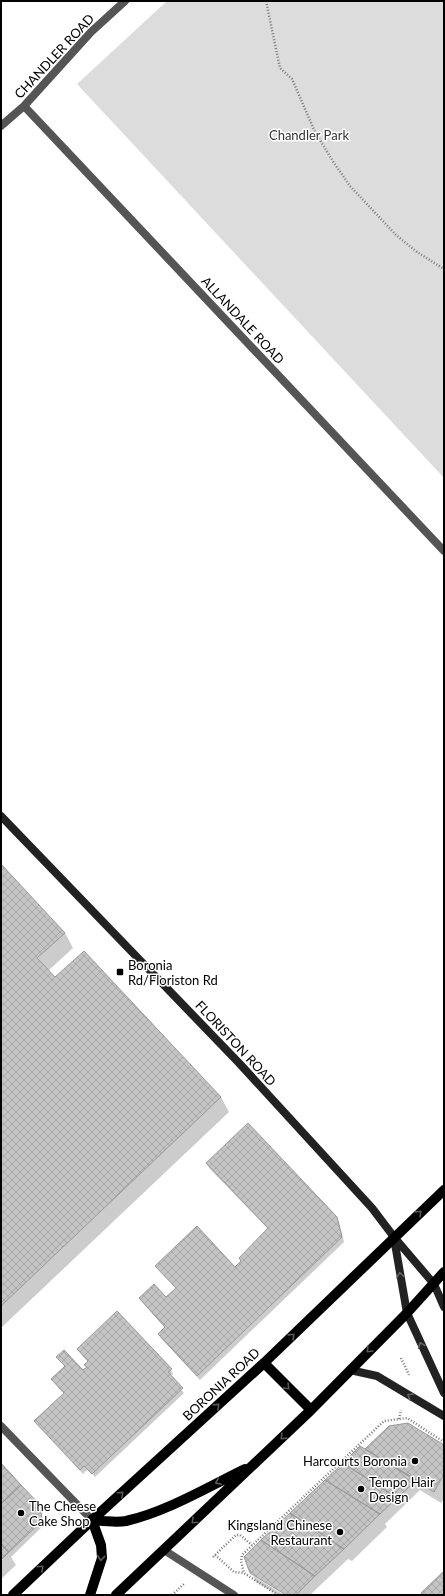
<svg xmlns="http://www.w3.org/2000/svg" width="445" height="1596" viewBox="0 0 445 1596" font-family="Lato,sans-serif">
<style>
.green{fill:#dcdcdc}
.shadow{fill:#0003}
.building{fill:url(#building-cross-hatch);stroke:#999}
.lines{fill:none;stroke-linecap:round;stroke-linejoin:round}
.path{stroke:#777;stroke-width:2.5;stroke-dasharray:1 2;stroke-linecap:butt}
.street{stroke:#555;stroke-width:8}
.secondary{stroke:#222;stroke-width:8}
.primary{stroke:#000;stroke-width:10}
.oneway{stroke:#595959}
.oneway2{stroke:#646464}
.poi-dot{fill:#000;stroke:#fff;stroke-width:1.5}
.labels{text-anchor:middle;stroke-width:3;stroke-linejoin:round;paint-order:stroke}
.street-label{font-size:13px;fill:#000;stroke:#fff}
.park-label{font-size:13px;fill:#333;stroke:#fff}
.poi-label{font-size:13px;fill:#000;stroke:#fff;text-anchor:start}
</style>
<defs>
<pattern id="building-cross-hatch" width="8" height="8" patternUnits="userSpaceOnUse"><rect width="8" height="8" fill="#c4c4c4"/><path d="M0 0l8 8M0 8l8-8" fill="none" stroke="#a7a7a7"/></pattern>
</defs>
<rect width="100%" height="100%" fill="#fff"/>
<path class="green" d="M167 1H444V478L77 84Z"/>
<path class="shadow" d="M1 866 65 933 73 948 48 971 55 979 221 1097 229 1112 1 1328Z
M207 1163 336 1217 339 1222 344 1242 200 1380 161 1338 159 1334 165 1328 140 1299 166 1298 177 1289 156 1266 235 1268 268 1229 209 1168Z
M78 1349 171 1370 173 1374 170 1376 184 1393 95 1477 88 1469 83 1474 36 1421 65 1394 53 1379 65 1367 57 1357 83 1371 87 1367 88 1362Z
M444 1447V1499L441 1503 420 1490 385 1524 387 1527 352 1561 348 1559 310 1595H287L368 1452Z
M1 1465 39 1505 42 1510 43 1526 11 1557 16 1565 1 1579Z
M253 1576 284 1595H278L256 1582Z"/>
<path class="building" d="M1 864 65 933 37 958 55 977 84 951 221 1097 1 1306Z
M248 1123 337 1217 342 1237 197 1376 158 1334 165 1327 139 1298 154 1284 166 1297 176 1288 155 1266 197 1226 235 1267 241 1261 239 1258 268 1228 206 1163Z
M117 1311 172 1369 168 1372 183 1388 92 1474 84 1466 80 1470 34 1421 64 1393 51 1379 65 1366 56 1357 64 1350 83 1370 87 1367 84 1365 88 1361 77 1349Z
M408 1423 444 1445V1474L434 1492 365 1449 389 1426Z
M360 1446 365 1449 417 1480 397 1498 343 1463Z
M1 1463 21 1485 1 1504Z
M343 1463 397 1498 380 1514 325 1480Z
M325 1480 380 1514 344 1549 290 1513Z
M21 1485 40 1505 42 1521 9 1552 1 1543V1504Z
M290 1513 344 1549 315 1576 261 1540Z
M261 1540 315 1576 296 1595H286L250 1573 244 1557Z
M1 1543 9 1552 1 1560Z
M444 1571V1595H423L421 1593Z"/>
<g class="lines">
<path class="path" d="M266 1 280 68 292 79 315 132 334 163 350 186 396 235 417 252 444 269
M401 1358 409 1375
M399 1419 401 1410
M215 1555 234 1572 244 1573
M213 1557 236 1535H240L252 1545
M172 1595 185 1583
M278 1595 244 1573 241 1561 242 1555 384 1421 407 1418 444 1442"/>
<path class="street" d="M24 106 444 551
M1 126 24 106 91 32 125 1
M1 1426 92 1520
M164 1550 234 1595"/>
<path class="secondary" d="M1 816 239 1063 372 1208 394 1237 434 1284 444 1307
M394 1238 407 1313 444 1393
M350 1370 377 1376 444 1416"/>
<path class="primary" d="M264 1363 311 1410
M92 1520C103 1521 116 1523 126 1521 166 1512 208 1487 245 1469
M13 1595 92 1520 264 1363 444 1190
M90 1595 102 1558 101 1545 92 1520
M116 1595 311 1410 407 1313 444 1272"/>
</g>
<defs><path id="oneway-chevron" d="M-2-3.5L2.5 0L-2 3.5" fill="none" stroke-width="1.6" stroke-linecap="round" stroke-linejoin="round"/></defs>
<g class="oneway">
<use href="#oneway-chevron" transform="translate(419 1213) rotate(-44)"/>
<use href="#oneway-chevron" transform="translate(292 1336) rotate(-44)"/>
<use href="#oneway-chevron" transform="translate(369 1350) rotate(134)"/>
<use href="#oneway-chevron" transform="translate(287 1387) rotate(45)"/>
<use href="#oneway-chevron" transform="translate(217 1406) rotate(-42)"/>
<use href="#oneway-chevron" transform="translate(283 1437) rotate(136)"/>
<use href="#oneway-chevron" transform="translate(218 1482) rotate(154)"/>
<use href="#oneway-chevron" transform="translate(121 1494) rotate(-42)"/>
<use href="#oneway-chevron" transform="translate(194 1521) rotate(137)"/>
<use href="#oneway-chevron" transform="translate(101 1558) rotate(96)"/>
<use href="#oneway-chevron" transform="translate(41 1568) rotate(-43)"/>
</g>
<g class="oneway2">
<use href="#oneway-chevron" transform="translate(400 1275) rotate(-99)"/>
<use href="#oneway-chevron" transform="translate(421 1345) rotate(-114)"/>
<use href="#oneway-chevron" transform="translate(410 1396) rotate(-149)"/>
</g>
<g class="poi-dot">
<rect x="116" y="968" width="8" height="8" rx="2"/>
<circle cx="415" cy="1461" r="4"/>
<circle cx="361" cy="1489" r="4"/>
<circle cx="21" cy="1513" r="4"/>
<circle cx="340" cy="1532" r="4"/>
</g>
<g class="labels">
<g class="street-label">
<text transform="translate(54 56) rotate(-47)" y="5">CHANDLER ROAD</text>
<text transform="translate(243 320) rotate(47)" y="5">ALLANDALE ROAD</text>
<text transform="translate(236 1043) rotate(47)" y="5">FLORISTON ROAD</text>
<text transform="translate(221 1384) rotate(-43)" y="5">BORONIA ROAD</text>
</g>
<g class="park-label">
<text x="309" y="140">Chandler Park</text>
</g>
<g class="poi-label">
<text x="128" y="970">Boronia<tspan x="128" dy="15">Rd/Floriston Rd</tspan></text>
<text x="407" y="1466" text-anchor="end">Harcourts Boronia</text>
<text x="369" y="1487">Tempo Hair<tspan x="369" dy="15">Design</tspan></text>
<text x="29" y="1511">The Cheese<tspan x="29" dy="15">Cake Shop</tspan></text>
<text x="332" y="1530" text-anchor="end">Kingsland Chinese<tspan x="332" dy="15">Restaurant</tspan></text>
</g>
</g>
<rect width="445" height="1596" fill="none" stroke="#000000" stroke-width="4"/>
</svg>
